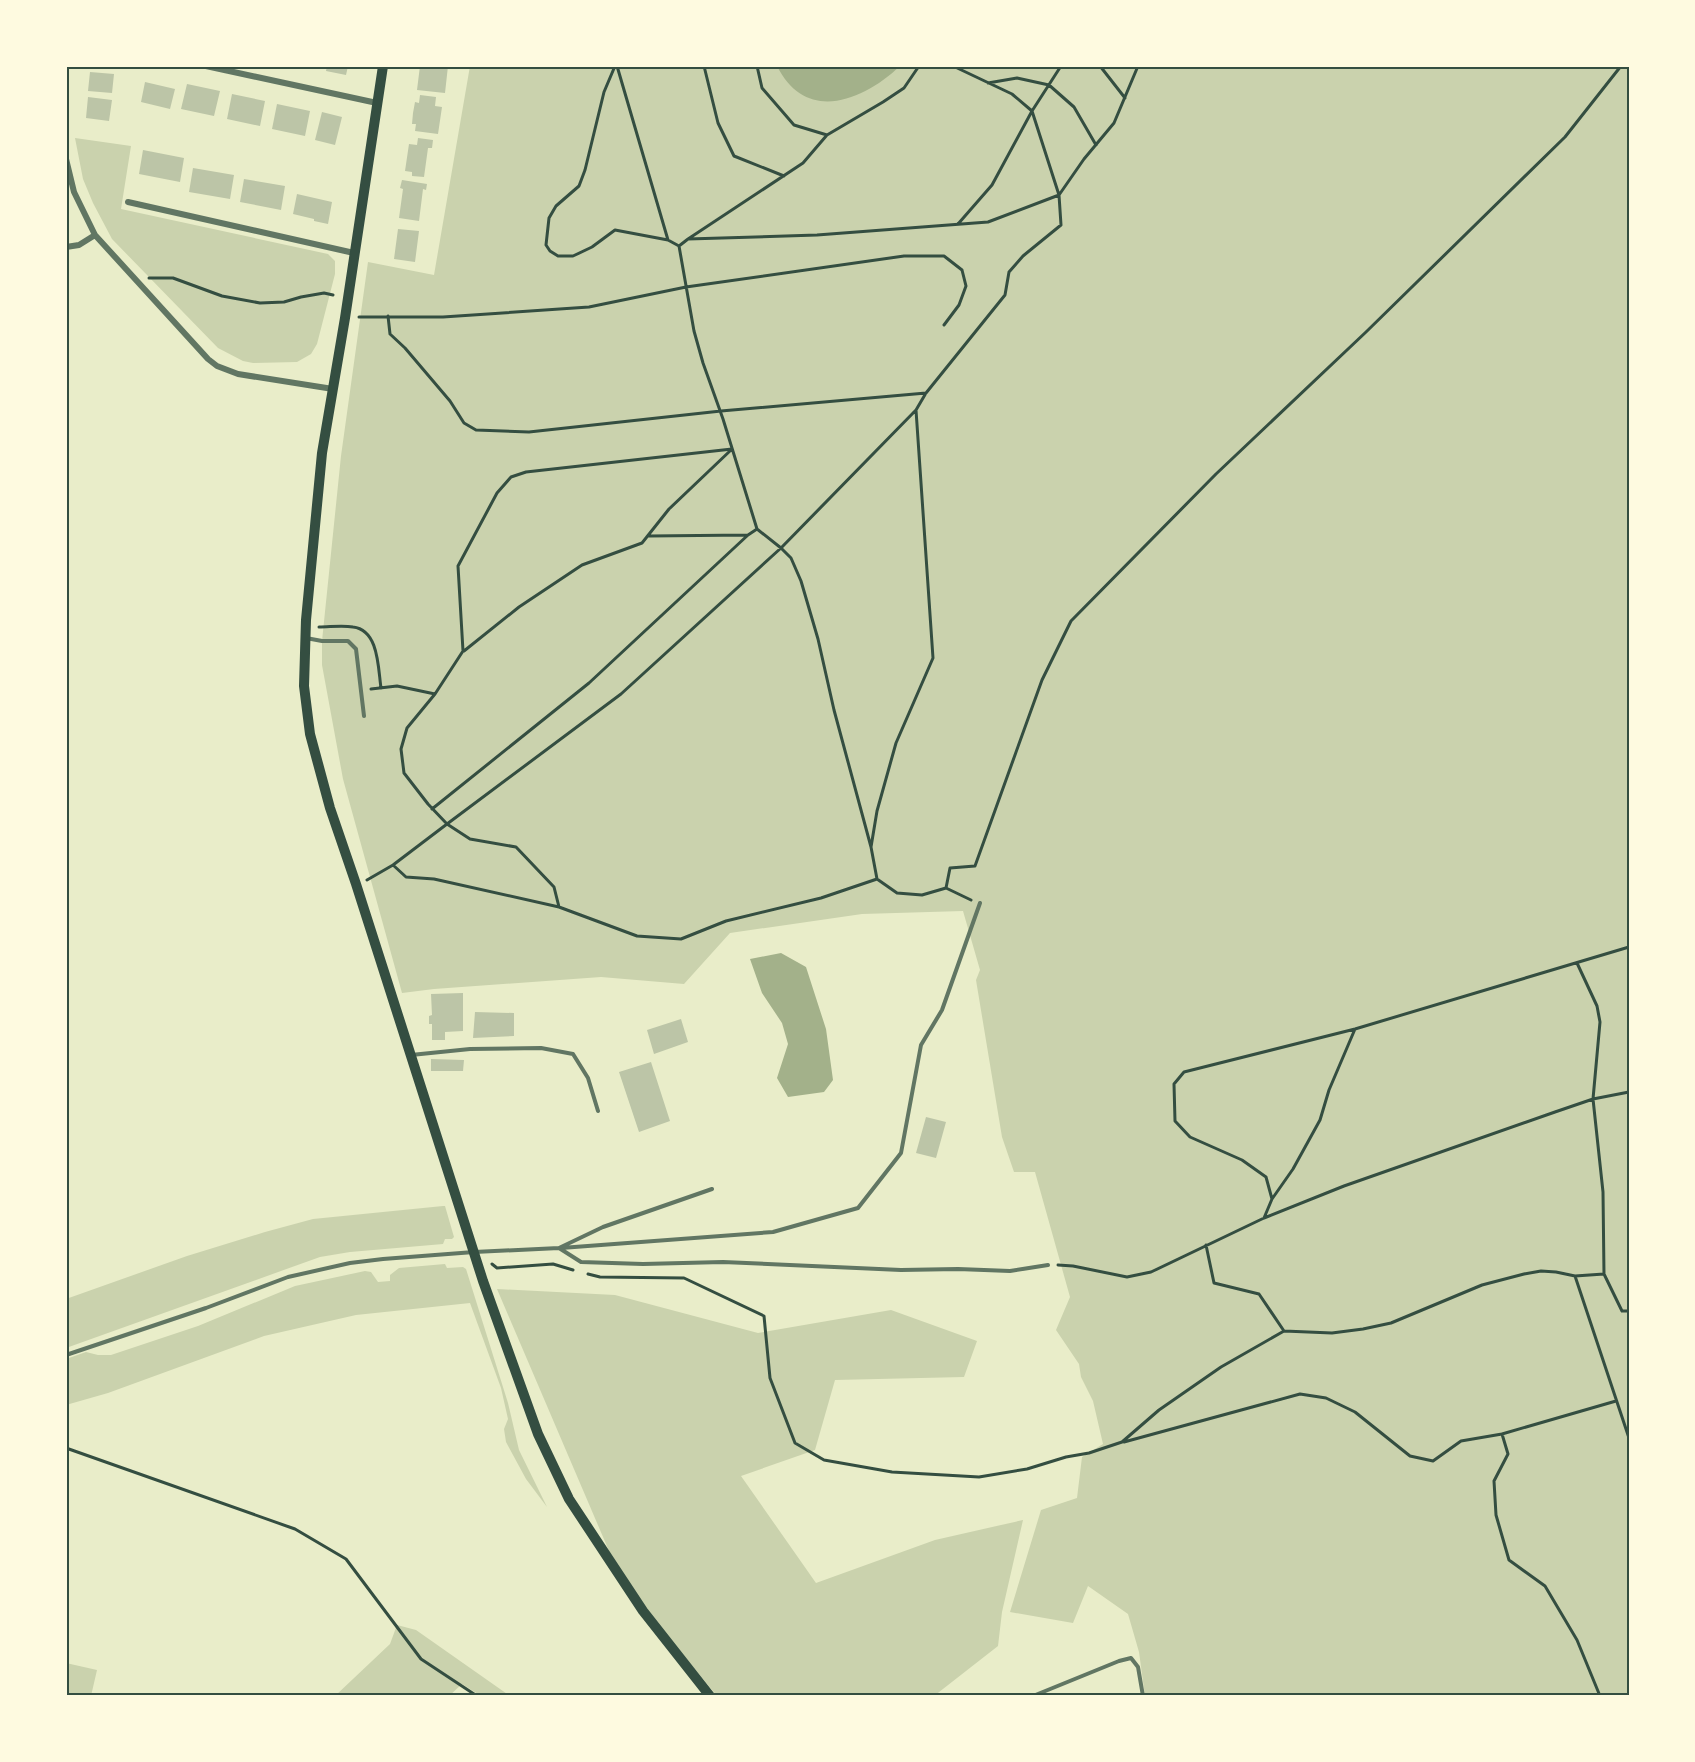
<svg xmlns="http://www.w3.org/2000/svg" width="1695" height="1762" viewBox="0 0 1695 1762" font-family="'Noto Sans',sans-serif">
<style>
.green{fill:#cad2ad}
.water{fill:#a3b18a}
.building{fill:#bcc5a7}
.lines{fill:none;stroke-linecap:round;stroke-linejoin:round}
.path{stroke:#344e41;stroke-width:3}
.service{stroke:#617663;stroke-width:4}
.minor{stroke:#617663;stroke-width:6}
.secondary{stroke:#344e41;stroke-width:10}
.neatline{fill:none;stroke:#344e41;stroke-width:2}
</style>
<rect width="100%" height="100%" fill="#e9edc9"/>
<path class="green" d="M470 66H1629V1696H1145L1139 1652 1128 1614 1088 1586 1073 1623 1010 1612 1041 1510 1077 1498 1082 1457 1103 1444 1093 1401 1081 1377 1079 1364 1056 1330 1070 1297 1035 1172H1014L1002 1137 976 980 980 970 963 911 862 914 730 933 684 984 601 977 434 989 402 993 343 779 322 665V641L341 456 368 262 434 275Z
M75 138 131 146 121 209 328 254 335 261V274L317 344 311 354 297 362 253 363 243 361 218 348 112 239 93 203 83 179Z
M443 1206H445L454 1237 452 1239H445L443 1244 350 1252 320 1257 66 1348V1299L187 1256 265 1232 313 1219Z
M445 1264 447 1268 463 1267 466 1269 508 1403 519 1450 547 1507 526 1479 506 1442 504 1429 508 1419 501 1388 470 1303 356 1315 264 1336 108 1393 66 1405V1359L86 1352 98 1355H111L198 1326 295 1286 365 1271 371 1272 378 1282 390 1281V1275L399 1268Z
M497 1289 615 1295 758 1333 891 1310 977 1341 964 1377 835 1380 815 1450 741 1476 816 1583 935 1540 1023 1520 1002 1612 998 1646 934 1696H717L621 1579Z
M397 1625 416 1630 510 1696H481L462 1684 449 1696H335L390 1644Z
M66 1663 97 1670 91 1696H66Z"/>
<path class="water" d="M777 66H900C863 101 806 124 777 66Z
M781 953 806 967 826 1029 833 1080 824 1092 788 1097 777 1078 788 1044 782 1023 762 993 750 959Z"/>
<path class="building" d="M327 66H348L346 75 326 71Z
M420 66H448L445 93 417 90Z
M90 72 114 74 112 93 88 91Z
M145 82 175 89 170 109 141 102Z
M187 84 220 91 214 116 181 109Z
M232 94 265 101 260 126 227 119Z
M420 95 436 97 435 106 442 107 438 134 415 131 416 124H412L413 113 415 102 419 103Z
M88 97 112 100 109 121 86 118Z
M277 104 310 111 305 136 272 129Z
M322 112 342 117 335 145 315 140Z
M418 138 433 140 432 148H428L424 177 412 176V172L405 171 409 144 417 145Z
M143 150 184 158 180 182 139 174Z
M193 168 234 175 230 199 189 192Z
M244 179 285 186 281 210 240 202Z
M402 180 427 184 426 190 423 189 419 221 399 218 403 189 400 188Z
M297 194 332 202 328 224 314 221V219L293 214Z
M398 229 419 231 415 262 394 259Z
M463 993V1031L445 1032V1040H432V1024H429V1016L432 1015 431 994Z
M475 1012 514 1013V1036L473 1038Z
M681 1019 688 1042 654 1054 647 1030Z
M431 1059 464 1060 463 1071H431Z
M651 1062 670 1121 639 1132 619 1072Z
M926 1117 946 1122 936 1158 916 1153Z"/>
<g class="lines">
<path class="path" d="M615 66 604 92 585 170 579 186 556 206 549 218 546 245 550 251 558 256H573L592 247 615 230 668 240
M617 66 668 240 679 246 694 331 703 363 723 419 757 529 781 548 791 558 801 581 818 639 834 710 871 847
M704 66 718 123 734 156 784 176
M757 66 762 88 794 125 827 135
M1100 66 1125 98
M988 83 1017 78 1049 85 1074 107 1096 145
M958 224 992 185 1032 111 1061 66
M688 239 817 235 988 222 1059 195 1032 111 1012 94 953 66
M679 246 688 239 803 163 827 135 883 102 904 88 919 66
M149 278H173L222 296 260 303 284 302 301 297 324 293 333 295
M388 316 390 334 405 348 450 401 464 423 476 430 529 432 721 411 926 393
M359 317H443L589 307 686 287 904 256H944L962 270 966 286 959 305 944 325
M916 410 933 658 896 743 877 811 871 847 877 879 897 893 922 895 946 888 971 900
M649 536 748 535 757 529
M319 627C330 627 342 625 353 627 379 630 378 668 381 688
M464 651 519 607 582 565 642 543 669 509 731 450
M371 689 397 686 435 694 463 651 458 566 497 493 511 477 526 472 732 449
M435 694 407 728 401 749 404 773 428 804 447 824 470 839 516 847 554 887 559 907
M432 809 589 683 748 535
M393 865 406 877 434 879 559 907 637 936 681 939 726 921 821 898 877 879
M367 880 393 865 447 824 621 694 781 548 916 410 926 393 1005 295 1009 272 1023 256 1061 225 1059 195 1084 159 1114 123 1138 66
M946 888 950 868 975 866 1042 680 1071 621 1216 474 1366 332 1565 137 1621 66
M1577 963 1597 1006 1600 1022 1593 1099 1603 1192 1604 1274 1622 1311H1629
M1272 1199 1293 1169 1320 1120 1329 1090 1355 1029
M1264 1218 1272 1199 1266 1177 1242 1160 1190 1137 1175 1121 1174 1084 1184 1072 1355 1029 1629 947
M1206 1245 1214 1283 1259 1294 1284 1331
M492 1264 497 1268 553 1264 573 1270
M1058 1265 1073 1266 1127 1277 1151 1272 1264 1218 1344 1186 1555 1112 1593 1099 1629 1092
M588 1274 600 1277 684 1278 764 1316 770 1378 795 1443 824 1460 892 1472 979 1477 1027 1469 1066 1457 1089 1453 1122 1442 1159 1410 1221 1367 1284 1331 1332 1333 1363 1329 1391 1323 1482 1285 1524 1274 1541 1271 1556 1272 1575 1276 1604 1274
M1575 1276 1629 1438
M1502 1434 1508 1454 1494 1481 1496 1515 1509 1560 1545 1586 1577 1640 1600 1696
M1124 1442 1300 1394 1326 1398 1355 1412 1410 1456 1433 1461 1461 1441 1502 1434 1616 1401
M66 1448 295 1529 346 1559 421 1659 477 1696"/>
<path class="service" d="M306 638 322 641H348L356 649 364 716
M411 1055 470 1049 541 1048 573 1054 588 1078 598 1111
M559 1248 581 1262 643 1264 723 1262 901 1270 958 1269 1010 1271 1048 1265
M561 1248 773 1232 858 1208 901 1153 921 1045 942 1010 980 903
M66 1355 206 1308 288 1277 350 1263 383 1259 474 1252 559 1248 603 1227 712 1189
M1033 1696 1119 1661 1131 1658 1138 1667 1143 1696"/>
<path class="minor" d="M206 66 377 103
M66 159 74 192 95 235 208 359 217 366 238 374 333 389
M128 202 354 253
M66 247 79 245 95 235"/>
<path class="secondary" d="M383 66 345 318 322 453 306 620 304 686 310 734 330 808 356 884 483 1281 538 1434 569 1499 643 1611 710 1696"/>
</g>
<rect width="1695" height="1762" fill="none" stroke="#fefae0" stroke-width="135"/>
<rect x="68" y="68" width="1560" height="1626" class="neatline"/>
</svg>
